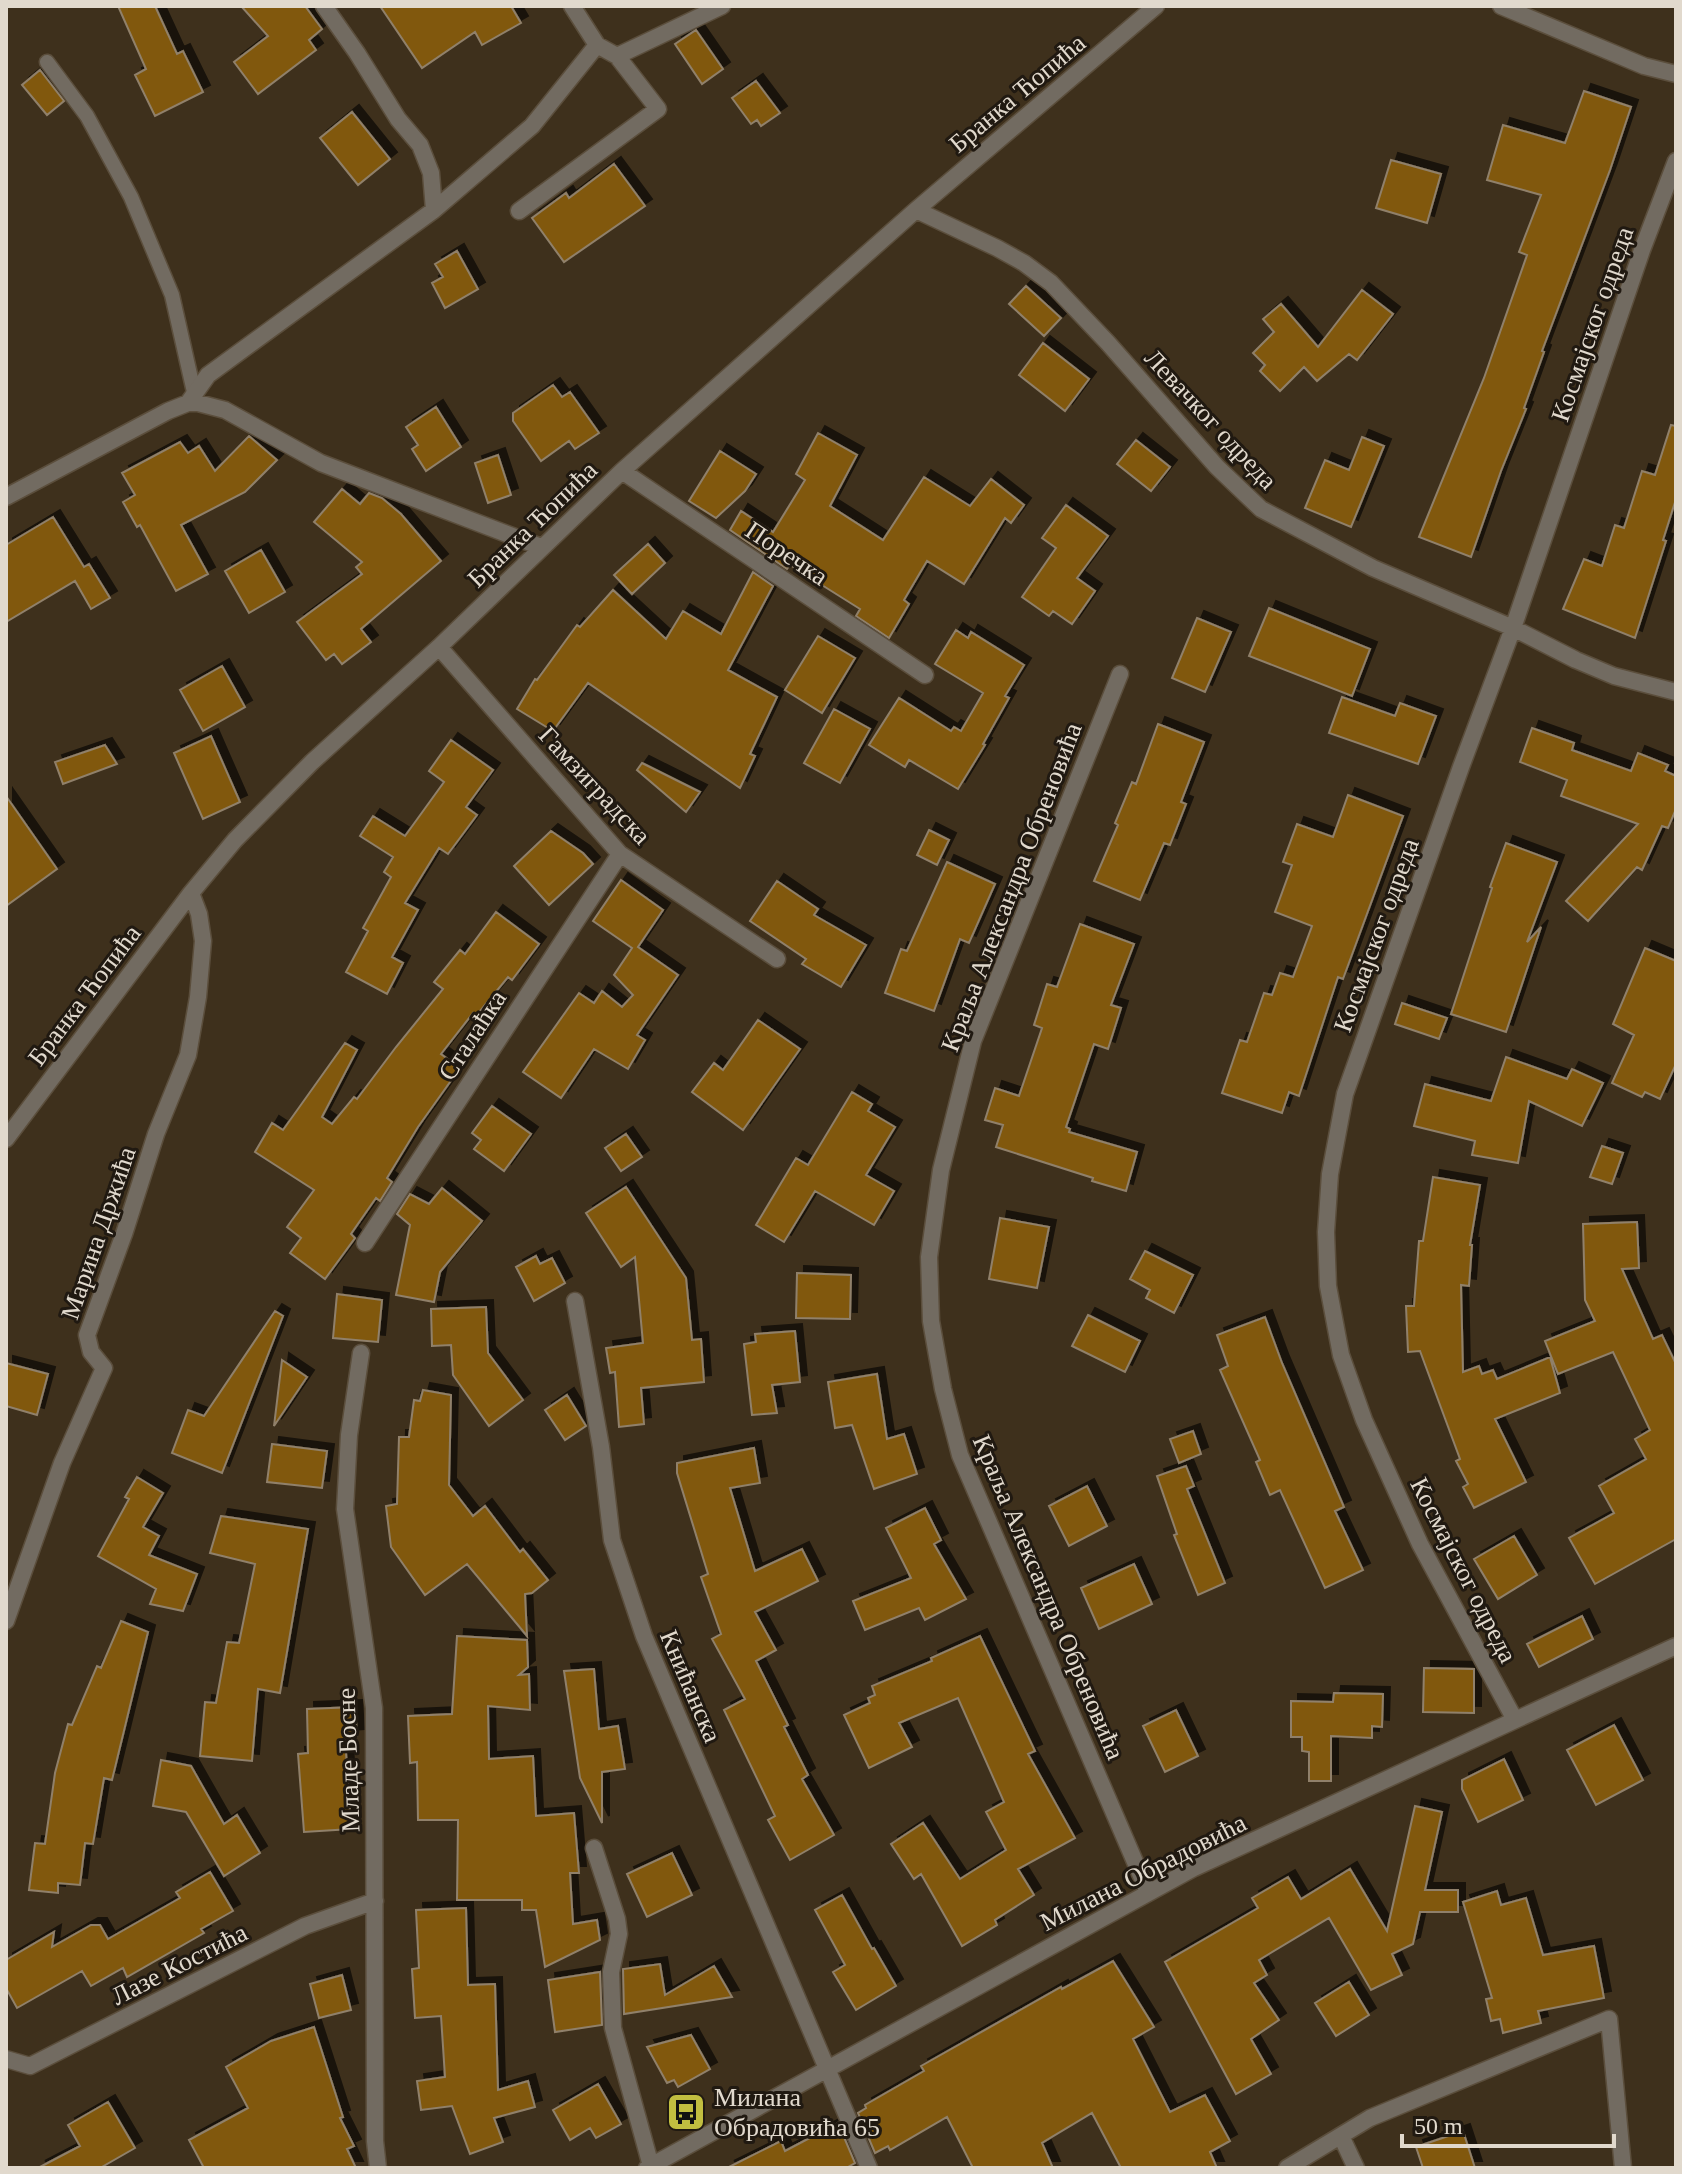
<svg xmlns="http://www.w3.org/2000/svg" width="1682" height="2174" viewBox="0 0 1682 2174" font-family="'Times New Roman',serif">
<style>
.building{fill:#81590e;stroke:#90806a;stroke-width:2;filter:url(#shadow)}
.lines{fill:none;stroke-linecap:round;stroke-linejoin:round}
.lane-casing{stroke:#5b4e3c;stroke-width:17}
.street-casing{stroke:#5b4e3c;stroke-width:19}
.lane{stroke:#726b61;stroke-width:14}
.street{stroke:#726b61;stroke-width:16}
.labels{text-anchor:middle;stroke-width:6;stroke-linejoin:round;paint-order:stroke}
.street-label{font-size:26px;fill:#e1d9cd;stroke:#201911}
.poi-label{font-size:26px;fill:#e1d9cd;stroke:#201911;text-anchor:start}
</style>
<defs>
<filter id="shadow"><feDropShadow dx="7" dy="-7" stdDeviation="0" flood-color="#0009"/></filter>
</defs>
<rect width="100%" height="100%" fill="#3e301c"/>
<path class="building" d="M118 6H155L177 54 183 51 203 92 155 116 135 75 146 69Z
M241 6H305L322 29 309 40 316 50 258 94 234 62 268 36Z
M380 6H511L521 23 482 45 475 32 422 68Z
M696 30 723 69 702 84 675 44Z
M40 70 64 101 47 115 22 85Z
M756 81 780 113 761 126 757 120 751 124 732 98Z
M1584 91 1631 107 1610 170 1542 351 1544 352 1524 408 1526 409 1501 471 1471 557 1419 537 1484 378 1527 255 1519 252 1541 195 1487 180 1503 125 1565 143Z
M352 112 390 159 358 185 320 138Z
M1391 160 1441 174 1427 223 1376 208Z
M614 164 645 206 564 262 532 218 566 193 569 198Z
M457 251 478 289 445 308 432 283 443 277 435 264Z
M1026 286 1061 318 1044 336 1009 304Z
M1362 290 1393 314 1357 360 1349 354 1317 381 1304 367 1280 391 1260 371 1265 365 1253 353 1274 332 1263 319 1281 304 1318 347Z
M1043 343 1089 379 1065 411 1019 375Z
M553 385 562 397 570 392 599 433 575 449 569 441 541 461 513 421V413Z
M436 407 461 447 426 471 412 449 418 445 406 427Z
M1671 425 1676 426V499L1663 540 1666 541 1635 638 1563 609 1584 559 1602 566 1615 525 1624 528 1642 471 1655 475Z
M818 433 857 455 830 506 883 540 924 477 970 506 991 479 1024 505 1011 523 1005 518 964 584 927 561 904 600 909 604 889 638 856 616 860 609 790 565 787 569 730 530 741 511 773 532 805 480 796 474Z
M249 436 277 460 245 492 181 525 208 574 176 591 140 525 137 527 123 502 135 495 122 473 180 442 188 453 199 446 215 471Z
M1362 437 1384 446 1351 527 1305 508 1325 460 1349 470Z
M1136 440 1170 467 1151 491 1117 464Z
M720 451 756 474 745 491 716 518 689 501Z
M498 455 511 495 488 503 475 463Z
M342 489 360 504 369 493 382 498 401 514 441 561 361 629 371 642 342 664 334 654 326 660 297 622 362 574 356 567 362 562 314 522Z
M1066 505 1108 536 1077 578 1095 591 1072 624 1053 611 1049 616 1022 597 1056 548 1042 538Z
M53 517 84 567 89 564 110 598 91 609 75 581 6 622V545Z
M648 544 665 563 632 594 614 575Z
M261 550 285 592 249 613 225 571Z
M753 572 773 586 728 670 777 697 750 754 755 756 740 788 588 683 553 731 517 709 535 679 537 680 577 625 580 627 613 590 666 639 683 611 721 634Z
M1269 608 1370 649 1352 696 1249 656Z
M1197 618 1231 632 1205 692 1172 678Z
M956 630 968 638 971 632 1024 665 1005 696 1009 698 983 744 985 745 958 789 909 760 905 767 869 745 899 698 951 731 954 727 961 731 983 693 935 664Z
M818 636 855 658 822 713 785 690Z
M222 666 245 707 203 731 180 690Z
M1342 697 1395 716 1400 703 1436 716 1418 764 1329 733Z
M834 709 870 729 840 783 804 763Z
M1158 724 1204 742 1181 802 1186 804 1170 845 1164 843 1140 900 1094 881 1118 825 1115 823 1132 782 1136 784Z
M1532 728 1574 743 1572 750 1631 771 1638 753 1668 765 1665 771 1676 776V809L1668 828 1662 826 1642 870 1637 867 1588 921 1566 901 1638 824 1561 796 1567 780 1520 762Z
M211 736 240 802 203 819 174 753Z
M451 740 493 770 466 807 477 815 448 854 439 848 405 903 418 910 392 957 403 963 387 994 346 972 368 931 363 928 391 877 384 872 393 857 360 836 373 816 405 836 444 782 429 771Z
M105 745 117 764 63 784 55 762Z
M642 763 700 792 686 812 637 770Z
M1348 795 1403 816 1343 979 1338 977 1299 1096 1289 1092 1282 1113 1222 1093 1240 1040 1247 1042 1264 993 1272 995 1280 973 1293 977 1312 926 1275 912 1292 865 1283 862 1297 824 1333 837Z
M6 796 57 869 6 906Z
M929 830 949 840 937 865 917 855Z
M551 831 583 853 593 864 549 905 514 866Z
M1506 843 1557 862 1527 942 1541 927 1506 1032 1451 1014 1492 888 1490 887Z
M947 862 995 884 969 943 960 939 934 1011 885 993 901 949 907 951Z
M621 880 663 910 638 947 678 975 637 1035 645 1040 628 1069 594 1049 561 1098 523 1072 579 993 594 1003 602 991 622 1007 633 995 614 975 632 948 593 921Z
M777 881 818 909 814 915 866 945 841 987 802 964 806 959 750 921Z
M496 912 539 944 512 980 508 977 476 1016 473 1013 441 1054 460 1068 418 1127 387 1178 392 1182 380 1201 376 1198 351 1234 355 1238 325 1279 290 1253 301 1238 287 1227 314 1190 255 1152 272 1123 283 1130 345 1043 357 1050 322 1117 332 1124 354 1097 357 1099 396 1047 443 989 434 982 460 950 465 954Z
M1080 924 1134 944 1111 1005 1121 1008 1108 1049 1094 1044 1066 1127 1070 1129 1069 1132 1137 1152 1126 1191 1092 1181 1093 1178 996 1147 1003 1125 985 1120 995 1088 1019 1096 1042 1028 1034 1025 1047 984 1057 987Z
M1645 948 1676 961V1064L1660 1099 1645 1092 1642 1097 1612 1083 1634 1035 1613 1024Z
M1402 1003 1447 1018 1439 1039 1395 1024Z
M758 1020 800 1049 743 1130 692 1092 714 1063 723 1070Z
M1506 1057 1567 1079 1572 1069 1603 1083 1582 1126 1529 1101 1518 1163 1472 1155 1475 1141 1414 1126 1425 1084 1491 1101Z
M852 1092 872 1104 868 1111 895 1127 866 1175 894 1191 874 1225 815 1191 784 1242 756 1225 796 1158 808 1165Z
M492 1106 531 1134 504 1171 474 1149 481 1140 472 1133Z
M626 1134 642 1157 621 1171 605 1148Z
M1602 1146 1623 1153 1612 1184 1590 1177Z
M1433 1177 1480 1185 1470 1245H1472L1469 1286 1461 1285 1463 1372 1479 1366 1482 1374 1493 1370 1497 1379 1550 1357 1560 1393 1495 1419 1526 1482 1474 1508 1463 1487 1468 1484 1456 1461 1460 1459 1420 1351 1408 1352 1406 1306H1414L1419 1241H1423Z
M626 1187 686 1278 692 1340 701 1339 704 1382 641 1388 644 1424 619 1427 615 1372 610 1373 606 1348 643 1343 635 1257 621 1267 586 1213Z
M442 1188 482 1221 440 1272 434 1302 396 1295 410 1225 397 1214 410 1194 429 1204Z
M1000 1218 1049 1227 1037 1288 989 1279Z
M1637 1222 1639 1268 1622 1269 1653 1339 1662 1335 1676 1364V1539L1595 1584 1569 1538 1614 1513 1599 1486 1646 1459 1635 1439 1650 1430 1613 1352 1558 1374 1545 1341 1595 1321 1585 1300 1583 1224Z
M1145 1251 1193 1275 1174 1313 1146 1298 1150 1290 1130 1279Z
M536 1256 540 1264 552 1258 565 1283 534 1301 516 1267Z
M797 1273 851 1275 850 1319 796 1318Z
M337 1294 382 1300 378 1342 333 1338Z
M486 1307 488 1353 523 1400 489 1426 453 1375 451 1345 432 1346 431 1309Z
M275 1311 283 1316 222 1473 172 1453 188 1410 204 1416Z
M1088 1315 1140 1341 1125 1372 1072 1346Z
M1265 1317 1282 1363 1344 1507 1335 1511 1363 1570 1325 1588 1280 1490 1270 1495 1256 1462 1260 1460 1220 1370 1228 1366 1217 1335Z
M795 1331 800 1382 772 1385 777 1413 752 1415 744 1344 756 1342 755 1334Z
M282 1360 307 1377 274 1426Z
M6 1363 48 1374 37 1415 6 1406Z
M877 1374 887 1439 904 1434 917 1474 874 1489 852 1425 835 1428 828 1382Z
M423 1390 451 1395 449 1485 473 1516 485 1506 520 1552 523 1549 548 1580 532 1593 525 1594 527 1636 467 1564 425 1595 391 1547 386 1506 397 1504 399 1437H409L414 1400 420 1401Z
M567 1395 586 1426 565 1440 545 1410Z
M1193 1431 1201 1454 1179 1463 1170 1439Z
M272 1444 327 1451 322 1488 267 1482Z
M754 1448 760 1483 730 1488 755 1571 802 1549 818 1581 755 1612 776 1650 756 1661 788 1725 784 1727 808 1775 802 1779 834 1835 790 1860 768 1820 775 1816 724 1710 745 1699 712 1639 721 1634 701 1577 708 1574 677 1473V1463Z
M1186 1466 1194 1486 1187 1489 1225 1583 1198 1595 1174 1535 1177 1534 1157 1476Z
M137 1477 163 1493 143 1527 159 1536 149 1555 197 1574 183 1611 150 1604 156 1589 98 1556 129 1499 125 1497Z
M1087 1486 1107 1526 1069 1546 1049 1506Z
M925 1508 941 1540 934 1544 966 1599 925 1620 919 1608 865 1630 853 1601 911 1578 886 1528Z
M221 1516 308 1529 280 1693 258 1689 252 1761 200 1756 205 1702 216 1703 227 1642 239 1643 255 1564 210 1553Z
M1514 1536 1537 1575 1498 1599 1474 1559Z
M1134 1564 1152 1604 1099 1629 1081 1588Z
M1582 1616 1593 1639 1539 1667 1527 1644Z
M121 1621 148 1632 112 1780 104 1778 93 1844 85 1843 80 1885 58 1883V1893L29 1890 35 1843 45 1844 55 1773 68 1724 72 1725 97 1666 101 1668Z
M457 1636 527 1640 528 1667 519 1675 529 1674 530 1710 488 1706 489 1759 533 1756 536 1816 574 1813 579 1873H570L573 1924 597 1920 600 1940 545 1967 536 1910H522V1900H457L458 1820H418L417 1762 410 1763 408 1716 452 1714Z
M980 1636 1035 1751 1028 1754 1075 1838 1018 1869 1034 1895 995 1920 997 1925 962 1946 921 1874 914 1879 891 1844 923 1823 960 1879 1006 1850 986 1812 1004 1802 958 1698 899 1723 912 1747 869 1768 844 1715 870 1703 868 1698 875 1695 872 1686 932 1661 931 1658Z
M1424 1668 1474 1669V1713L1423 1712Z
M594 1669 599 1729 618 1726 625 1769 602 1772V1823L580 1778 564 1671Z
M1334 1693 1383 1694 1382 1727 1372 1726V1738L1331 1736V1781H1309V1752L1302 1751V1737H1291V1701L1333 1702Z
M355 1707 357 1736 345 1737 351 1829 304 1832 298 1754 308 1753 307 1709Z
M1176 1710 1198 1756 1165 1772 1143 1726Z
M1614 1725 1643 1780 1596 1805 1567 1750Z
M1504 1759 1523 1800 1478 1822 1462 1789V1780Z
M161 1760 191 1766 224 1824 237 1815 260 1853 224 1876 186 1812 153 1806Z
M1415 1806 1442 1812 1425 1890H1458V1912H1420L1413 1944 1392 1954 1402 1975 1371 1990 1329 1918 1259 1960 1267 1975 1254 1983 1279 2020 1251 2039 1271 2074 1236 2094 1165 1962 1258 1908 1252 1898 1288 1877 1301 1899 1350 1869 1387 1931Z
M672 1853 692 1895 647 1917 627 1874Z
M210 1872 233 1911 201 1929 204 1933 127 1977 123 1968 91 1986 82 1971 17 2008 6 1988V1960L54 1932 52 1947 91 1925H100L108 1939 180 1898 176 1892Z
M1497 1891 1501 1905 1526 1898 1543 1955 1594 1946 1604 1998 1538 2011 1541 2023 1503 2033 1500 2019 1491 2021 1486 1999 1492 1998 1463 1902Z
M842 1895 872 1949 874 1948 896 1986 856 2010 833 1972 845 1965 815 1910Z
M466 1908 468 1985 495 1984 498 2090 528 2081 535 2107 494 2118 503 2142 470 2154 452 2106 421 2110 417 2081 445 2077 441 2016 415 2018 412 1969 419 1968 416 1910Z
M1113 1961 1154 2027 1133 2039 1170 2112 1205 2095 1230 2141 1210 2152 1217 2168H1121L1092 2113 1042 2143 1053 2168H973L947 2117 890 2150 888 2146 875 2153 858 2113 866 2108 865 2105 924 2071 921 2066 1061 1987 1062 1989Z
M660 1964 665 1995 714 1966 732 1997 624 2014 623 1969Z
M600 1972 602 2025 555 2032 548 1980Z
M342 1975 351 2010 319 2018 310 1984Z
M1349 1982 1369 2015 1336 2036 1315 2003Z
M314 2027 343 2117 340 2118 354 2146 347 2149 356 2168H204L189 2140 248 2108 226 2067 271 2041Z
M691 2035 710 2069 678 2087 674 2080 667 2083 647 2047Z
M598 2084 621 2124 596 2138 590 2128 570 2140 553 2110Z
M108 2102 135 2148 100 2168H38L80 2146 68 2125Z
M838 2123 855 2163 846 2168H727L781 2141 785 2151Z
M1463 2131 1475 2168H1423L1416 2147Z"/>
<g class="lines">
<defs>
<path id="lane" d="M47 62 87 116 131 197 172 295 194 392"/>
<path id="street" d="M324 6 357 53 398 119 420 145 431 173 434 210
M572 6 597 45 617 56 722 6
M1501 6 1644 66 1676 74
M916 210 997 248 1024 263 1051 283 1108 343 1217 467 1261 509 1373 568 1513 628 1576 660 1614 676 1676 692
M519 211 658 109 617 56
M188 403 208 375 434 210 532 126 597 45
M622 471 925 675
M6 497 168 411 188 403H198L225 410 321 463 541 547
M439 647 620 854 777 959
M1120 674 973 1041 941 1170 929 1257 931 1321 943 1389 960 1455 1148 1892
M6 1139 191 893 235 840 312 762 439 647 622 471 916 210 1156 6
M365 1243 620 854
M575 1301 601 1447 612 1540 644 1636 869 2168
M361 1353 349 1435 345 1509 374 1708 375 2141 378 2168
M6 1621 62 1463 104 1368 91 1352 87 1335 124 1234 156 1134 188 1055 198 997 203 941 199 914 191 893
M1515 1720 1420 1544 1364 1420 1341 1355 1328 1286 1326 1232 1330 1174 1345 1094 1461 767 1513 628 1642 250 1676 161
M594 1848 617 1919 619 1934 611 1972 613 2028 651 2166
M6 2059 30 2066 305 1926 375 1901
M1341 2136 1356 2168
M647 2168 1194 1868 1676 1646
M1287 2168 1370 2118 1609 2019 1623 2168"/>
</defs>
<use href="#lane" class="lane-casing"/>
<use href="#street" class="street-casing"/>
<use href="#lane" class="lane"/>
<use href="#street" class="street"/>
</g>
<defs>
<symbol id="bus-square" viewBox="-11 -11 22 22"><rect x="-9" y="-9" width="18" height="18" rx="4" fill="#c1be40" stroke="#201911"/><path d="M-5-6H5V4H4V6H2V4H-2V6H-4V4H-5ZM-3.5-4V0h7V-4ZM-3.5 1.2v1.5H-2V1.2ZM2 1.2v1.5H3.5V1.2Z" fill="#111"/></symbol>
</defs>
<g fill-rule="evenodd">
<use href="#bus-square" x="664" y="2090" width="44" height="44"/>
</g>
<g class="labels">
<g class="street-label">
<text transform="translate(1017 93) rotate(-40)" y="9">Бранка Ћопића</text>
<text transform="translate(1592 324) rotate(-71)" y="9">Космајског одреда</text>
<text transform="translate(1211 419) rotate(47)" y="9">Левачког одреда</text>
<text transform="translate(532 524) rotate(-44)" y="9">Бранка Ћопића</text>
<text transform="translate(787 553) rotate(34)" y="9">Поречка</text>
<text transform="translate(595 785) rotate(47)" y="9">Гамзиградска</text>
<text transform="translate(1011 887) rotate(-69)" y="9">Краља Александра Обреновића</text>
<text transform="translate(1376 935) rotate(-70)" y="9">Космајског одреда</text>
<text transform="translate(84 995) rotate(-53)" y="9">Бранка Ћопића</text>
<text transform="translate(472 1035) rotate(-57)" y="9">Сталаћка</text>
<text transform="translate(98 1233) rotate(-71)" y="9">Марина Држића</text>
<text transform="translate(1464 1570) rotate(63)" y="9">Космајског одреда</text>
<text transform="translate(1049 1597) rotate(67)" y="9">Краља Александра Обреновића</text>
<text transform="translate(691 1686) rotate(67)" y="9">Книћанска</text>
<text transform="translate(348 1760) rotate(-92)" y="9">Младе Босне</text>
<text transform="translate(1143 1872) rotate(-27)" y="9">Милана Обрадовића</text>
<text transform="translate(179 1964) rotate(-27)" y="9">Лазе Костића</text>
</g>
<g class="poi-label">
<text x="714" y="2106">Милана<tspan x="714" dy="30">Обрадовића 65</tspan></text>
</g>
</g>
<rect width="1682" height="2174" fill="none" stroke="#e1d9cd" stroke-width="16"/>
<path d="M1402 2134v12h212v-12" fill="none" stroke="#e1d9cd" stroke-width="4"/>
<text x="1414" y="2134" font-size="24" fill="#e1d9cd" stroke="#201911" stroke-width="6" paint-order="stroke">50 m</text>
</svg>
